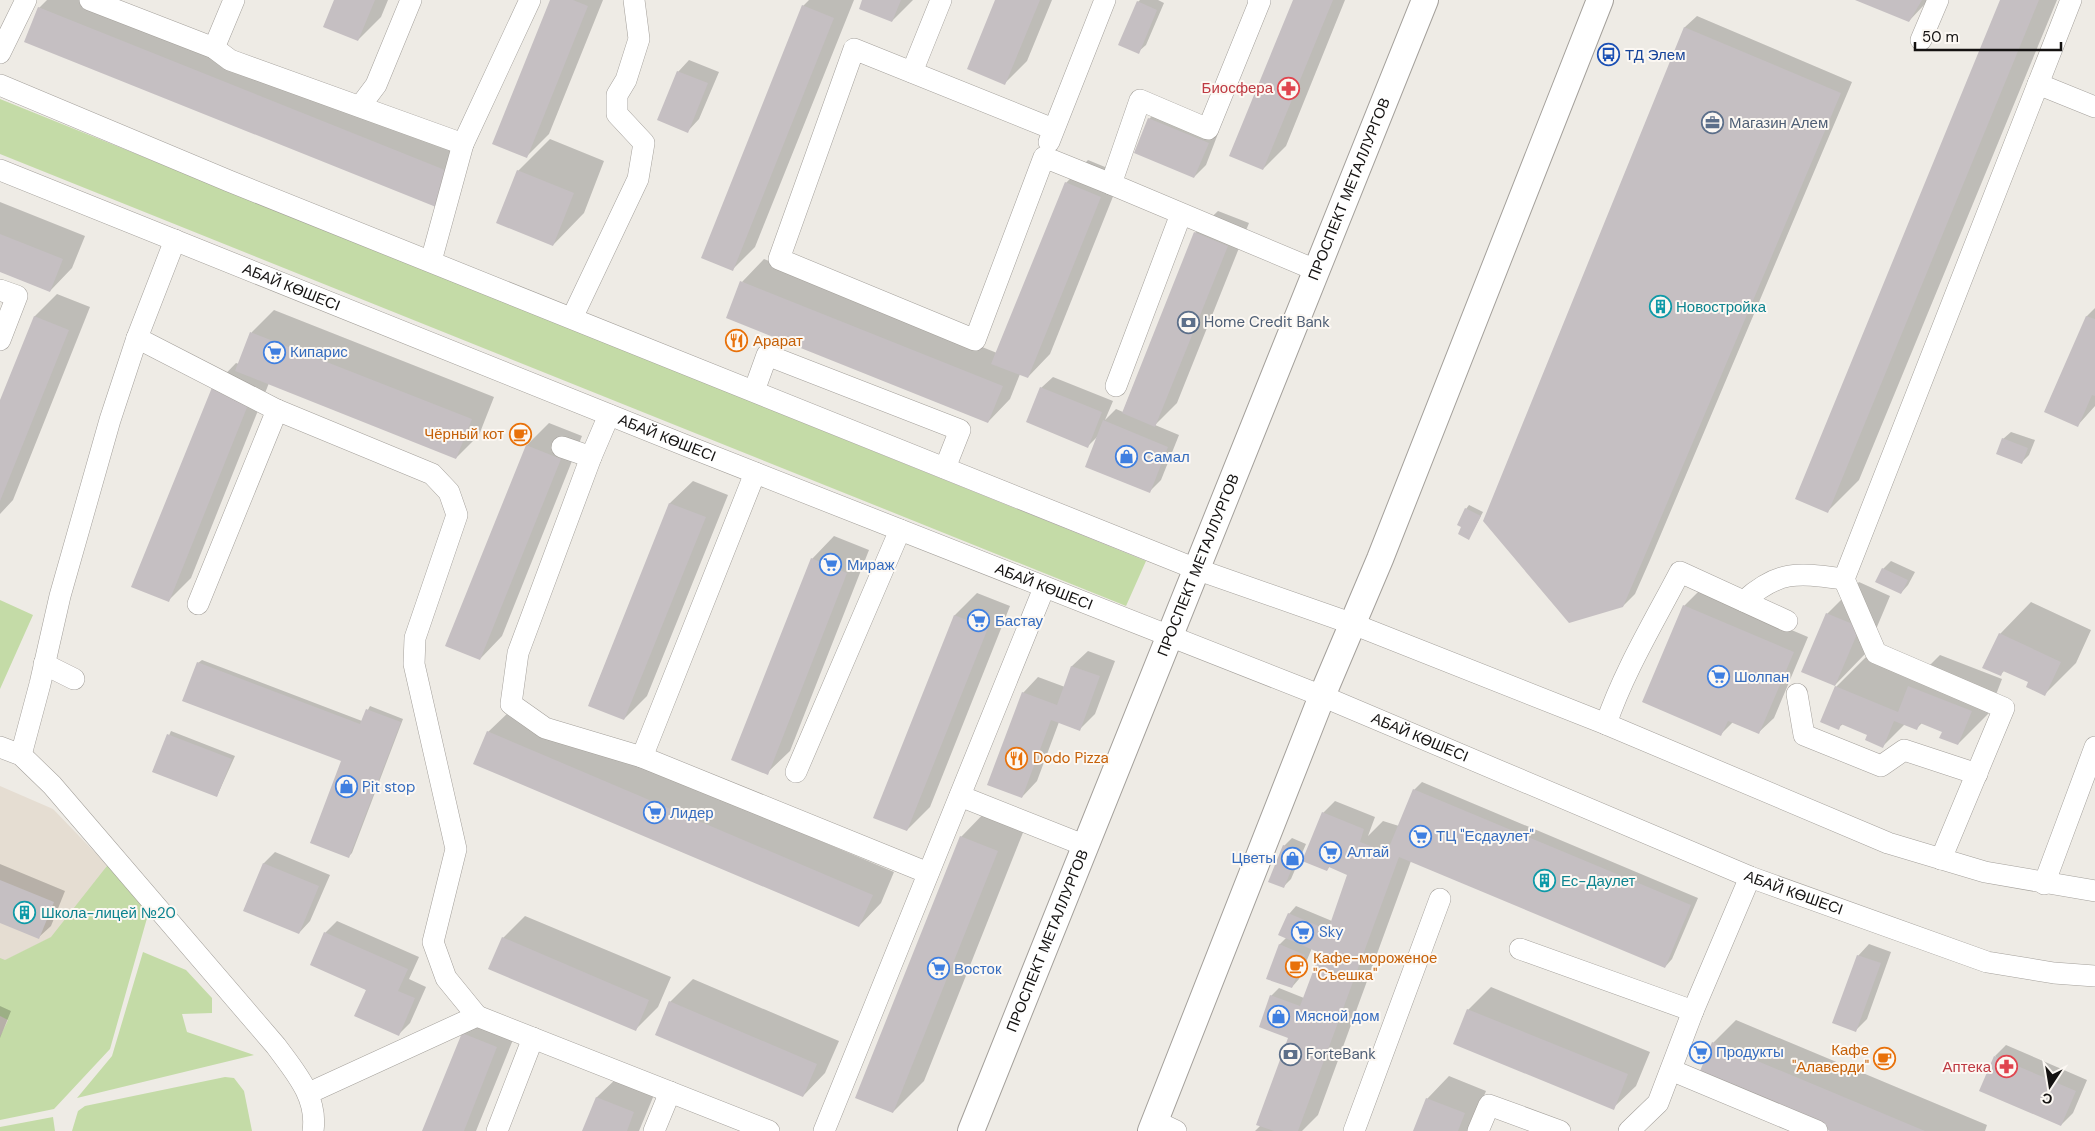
<svg xmlns="http://www.w3.org/2000/svg" width="2095" height="1131" viewBox="0 0 2095 1131" font-family="'DM Sans',sans-serif">
<style>
.built{fill:#e5ddd2}
.green{fill:#c4dba7}
.shadow{fill:#0003}
.building{fill:#c5bfc2}
.lines{fill:none;stroke-linecap:round;stroke-linejoin:round}
.minor-casing{stroke:#a4a09b;stroke-width:22}
.major-casing{stroke:#a4a09b;stroke-width:28}
.minor{stroke:#fff;stroke-width:21}
.major{stroke:#fff;stroke-width:26}
.labels{text-anchor:middle;stroke-width:4;stroke-linejoin:round;paint-order:stroke}
.transit-label{font-size:15px;fill:#164399;stroke:#fcf8f3;text-anchor:start}
.health-label{font-size:15px;fill:#be3a42;stroke:#fcf8f3;text-anchor:end}
.service-label{font-size:15px;fill:#4e5e75;stroke:#fcf8f3;text-anchor:start}
.street-label{font-size:15px;fill:#141211;stroke:#fcf8f3}
.culture-label{font-size:15px;fill:#0d838f;stroke:#fcf8f3;text-anchor:start}
.food-label{font-size:15px;fill:#c56008;stroke:#fcf8f3;text-anchor:start}
.shop-label{font-size:15px;fill:#366cbe;stroke:#fcf8f3;text-anchor:start}
</style>
<rect width="100%" height="100%" fill="#eeebe5"/>
<path class="built" d="M0 786 53 809 107 865 0 1081Z"/>
<path class="green" d="M0 99 1146 561 1126 606 0 154Z
M0 600 33 615 0 689Z
M114 857 151 904 110 1049 54 1109 0 1120V1037L8 1020 0 1016V958L5 960 51 937Z
M143 952 186 970 212 998V1013L182 1014 187 1032 254 1055 77 1098 112 1056Z
M225 1077 234 1078 244 1091 252 1131H72L78 1111 85 1106Z
M53 1117 55 1131H0V1127Z"/>
<path class="shadow" d="M47 0H99L472 149 458 183 39 8Z
M336 0H388L381 17 358 40Z
M551 0H603L549 134 527 156Z
M809 0H854L755 247 732 270 803 6Z
M864 0H913L892 21Z
M996 0H1052L1027 61 1005 83Z
M1140 0H1158L1164 3 1146 45 1138 52V2Z
M1294 0H1345L1286 146 1263 169Z
M1858 0H1927L1924 5 1909 21Z
M2001 0H2057L1859 480 1828 511Z
M1697 16 1852 82 1650 560 1635 594 1623 606 1534 399 1685 27Z
M689 60 719 72 699 119 688 131 678 72Z
M1161 107 1219 131 1206 165 1194 177 1149 119Z
M550 139 604 161 584 213 553 245 518 171Z
M1088 160 1122 174 1050 354 1028 377 1020 374 1010 399 988 422 742 282 764 259 997 353 1066 183Z
M0 202 85 236 72 268 50 291 0 271Z
M1218 211 1249 223 1177 403 1155 425 1179 435 1161 480 1149 492 1099 435 1088 446 1041 388 1053 377 1113 401 1105 420 1116 409 1123 412 1195 233Z
M57 294 90 307 13 500 0 514V403L35 316Z
M2095 308V406L2078 425 2045 411 2087 316Z
M274 310 494 397 479 435 456 458 269 383 191 578 168 601 214 386 236 363 239 364 252 332Z
M549 423 582 436 502 636 480 659 527 445Z
M2011 432 2035 440 2029 455 2022 462 2003 439Z
M693 481 728 495 647 696 624 719 589 705 670 503Z
M1469 505 1483 512 1469 538 1463 527 1466 509Z
M834 536 869 550 790 751 767 773 812 559Z
M1891 561 1915 572 1908 585 1901 593 1883 569Z
M1859 582 1890 596 1866 653 1835 685 1803 671 1827 614Z
M1699 591 1808 637 1774 718 1758 733 1733 722 1721 734 1684 606Z
M977 593 1010 606 930 807 907 830 875 817 955 615Z
M2031 602 2091 630 2076 663 2045 694 2030 682 2005 670 2000 675V634Z
M1088 651 1115 661 1095 714 1079 730 1059 722 1037 781 1022 797 1023 693 1038 677 1065 687 1072 666Z
M1940 655 2002 679 1989 713 1958 744 1943 731 1922 723 1917 728 1905 724 1883 746 1869 734 1843 724 1838 728 1836 687 1867 656 1918 677Z
M202 660 362 721 370 706 403 719 352 853 348 857 343 761 198 663Z
M511 710 894 872 881 903 859 926 488 732Z
M171 731 235 756 217 796 153 771Z
M1422 782 1698 898 1672 959 1665 967 1411 861 1318 1115 1302 1131H1255L1261 1125 1291 1033 1271 996 1279 988 1304 998 1321 952 1312 948 1299 979 1292 987 1268 979 1280 944 1287 937 1289 914 1296 906 1332 921 1351 870 1330 866 1327 870 1323 813 1335 801 1375 817 1368 836 1383 821 1399 826 1414 790Z
M992 805 1028 820 924 1081 893 1112 961 837Z
M1292 838 1306 844 1291 879 1284 886V846Z
M275 852 330 875 310 921 299 933 244 910 264 863Z
M0 864 65 891 51 926 39 937 0 921Z
M525 916 671 977 658 1007 635 1030 503 938Z
M337 921 419 957 409 979 426 987 410 1023 398 1035 325 933Z
M1869 944 1891 952 1867 1019 1856 1030 1858 956Z
M693 979 839 1041 825 1073 803 1096 670 1002Z
M1491 987 1650 1052 1636 1086 1613 1108 1468 1010Z
M0 1006 11 1011 0 1038Z
M485 1011 519 1025 476 1131H423L463 1034Z
M1736 1020 1987 1125 1985 1131H1833L1713 1043Z
M2006 1045 2087 1080 2073 1113 2061 1125 1995 1056Z
M620 1075 656 1090 639 1131H584L597 1097Z
M1449 1076 1486 1091 1470 1131H1414L1427 1099Z"/>
<path class="building" d="M334 0H375L358 41 323 27Z
M550 0H573L588 6 527 158 492 144Z
M862 0H901L892 22 859 9Z
M995 0H1040L1005 85 967 69Z
M1293 0H1333L1263 170 1229 156Z
M1855 0H1922L1909 22Z
M2000 0H2039L1828 513 1795 499Z
M1137 1 1157 10 1139 54 1118 45Z
M802 5 834 18 733 271 701 258Z
M38 7 450 172 436 207 24 42Z
M1684 27 1841 93 1623 607 1569 623 1483 521Z
M677 71 708 83 688 133 657 120Z
M1148 118 1209 143 1194 178 1134 153Z
M517 170 574 193 553 246 496 223Z
M1065 182 1101 197 1028 378 991 364Z
M1194 232 1228 246 1155 427 1122 413Z
M0 234 63 259 50 292 0 272Z
M740 281 1003 386 988 423 726 318Z
M34 316 69 330 0 501V400Z
M2086 316 2095 319V396L2092 395 2078 427 2044 412Z
M250 332 472 419 456 459 235 371Z
M213 385 250 400 169 602 131 587Z
M1040 387 1102 412 1088 448 1026 422Z
M1103 420 1168 447 1150 493 1085 467Z
M2002 438 2028 448 2022 464 1996 454Z
M526 445 561 459 480 660 445 646Z
M669 503 706 517 624 720 588 706Z
M1465 508 1481 516 1469 540 1458 534 1461 527 1457 525Z
M811 558 847 573 768 775 731 760Z
M1882 568 1908 580 1901 594 1875 582Z
M1683 605 1794 652 1759 734 1728 721 1721 736 1642 702Z
M1826 613 1860 627 1835 686 1801 672Z
M954 615 988 628 907 831 873 818Z
M1999 633 2061 662 2045 696 2026 687 2028 682 2003 671 2001 676 1982 668Z
M197 662 360 724 366 709 401 722 349 858 310 843 341 761 182 701Z
M1071 666 1100 676 1080 731 1051 720 1022 798 987 785 1022 692 1057 705Z
M1835 686 1898 712 1908 686 1972 711 1958 745 1939 738 1942 732 1920 723 1917 730 1894 721 1883 748 1865 740 1867 735 1841 724 1839 730 1820 722Z
M487 731 873 895 859 927 473 764Z
M167 734 232 759 217 797 152 772Z
M1413 789 1691 905 1665 968 1399 857 1298 1131H1274L1256 1125 1288 1038 1259 1027 1270 995 1300 1006 1320 953 1278 935 1288 913 1328 930 1347 875 1329 867 1327 871 1302 861 1322 812 1364 829 1360 842 1387 852Z
M960 836 998 851 893 1113 855 1098Z
M1283 845 1299 851 1284 888 1268 882Z
M263 863 319 886 299 934 243 911Z
M0 880 54 902 39 939 0 923Z
M324 932 408 969 398 991 415 998 399 1036 354 1016 366 990 310 965Z
M502 937 649 1000 636 1031 488 969Z
M1279 944 1305 955 1292 988 1266 979Z
M1857 955 1881 963 1856 1032 1832 1023Z
M669 1001 817 1064 803 1097 655 1035Z
M1467 1009 1628 1074 1614 1110 1453 1044Z
M462 1033 497 1047 464 1131H422Z
M1712 1042 1925 1131H1830L1698 1076Z
M1994 1056 2076 1091 2061 1126 1979 1091Z
M596 1097 634 1112 627 1131H582Z
M1426 1098 1465 1113 1458 1131H1413Z"/>
<g class="lines">
<defs>
<g id="minor">
<path d="M90 0 214 48 230 60 463 144 431 261"/>
<path d="M1258 0 1260 1 1208 129 1140 100 1111 184 1318 271"/>
<path d="M1921 40 1938 0"/>
<path d="M214 48 234 0"/>
<path d="M0 53 26 0"/>
<path d="M912 72 941 0"/>
<path d="M2038 84 2095 107"/>
<path d="M0 85 229 181 1196 569 1353 624 1606 724 1888 843 1985 872 2095 891"/>
<path d="M361 105 376 85 411 0"/>
<path d="M1053 129 854 49 779 259 975 340 1044 157 1111 184"/>
<path d="M1049 142 1105 0"/>
<path d="M463 144 530 0"/>
<path id="s1" d="M0 170 687 446 1322 696 1750 877 1987 962 2054 973 2095 976"/>
<path d="M0 290 17 296 0 340"/>
<path d="M572 318 638 179 644 143 617 114V95L626 80 639 39 634 0"/>
<path d="M137 338 277 410 432 474 449 492 457 515 415 638 414 664 456 849 433 942 446 978 477 1016"/>
<path d="M1116 386 1181 214"/>
<path d="M754 391 767 355 960 430 945 468"/>
<path d="M562 447 591 457 609 415"/>
<path d="M591 457 518 653 511 704 545 728 642 757 928 873"/>
<path d="M1744 601C1780 569 1799 573 1844 579"/>
<path d="M198 604 277 410"/>
<path d="M44 664 74 679"/>
<path d="M1797 694 1804 735 1881 766 1904 750 1977 774"/>
<path d="M1606 724C1624 671 1654 622 1680 572L1787 621"/>
<path d="M0 747 21 755 52 785 276 1046C295 1072 318 1097 313 1131"/>
<path d="M21 755 40 684 60 596 110 420 137 338 175 240"/>
<path d="M642 757 755 473"/>
<path d="M796 772 900 530"/>
<path d="M960 796 1086 846"/>
<path d="M1941 859 2004 708 1876 653 1844 579 2071 0"/>
<path d="M2044 884 2095 747"/>
<path d="M1520 949 1693 1011"/>
<path d="M1671 1070 1817 1131"/>
<path d="M309 1093 477 1016 769 1131"/>
<path d="M1155 1121 1176 1131"/>
<path d="M497 1131 533 1038"/>
<path d="M654 1131 670 1092"/>
<path d="M824 1131 1044 588"/>
<path d="M1354 1131 1440 899"/>
<path d="M1478 1131 1489 1105 1560 1131"/>
<path d="M1629 1131 1658 1103 1693 1011 1750 877"/>
</g>
<g id="major">
<path id="s2" d="M971 1131 1425 0"/>
<path d="M1151 1131 1322 696 1380 559 1600 0"/>
</g>
</defs>
<use href="#minor" class="minor-casing"/>
<use href="#major" class="major-casing"/>
<use href="#minor" class="minor"/>
<use href="#major" class="major"/>
</g>
<defs>
<symbol id="bus-ring" viewBox="-11 -11 22 22"><circle r="9.5" fill="#fcf8f3" stroke="#1a4fb4" stroke-width="1.5"/><path d="M-5-6H5V4H4V6H2V4H-2V6H-4V4H-5ZM-3.5-4V0h7V-4ZM-3.5 1.2v1.5H-2V1.2ZM2 1.2v1.5H3.5V1.2Z" fill="#1a4fb4"/></symbol>
<symbol id="pharmacy-ring" viewBox="-11 -11 22 22"><circle r="9.5" fill="#fcf8f3" stroke="#e0444e" stroke-width="1.5"/><path d="M-2-6h4v4h4v4h-4v4h-4v-4h-4v-4h4Z" fill="#e0444e"/></symbol>
<symbol id="office-ring" viewBox="-11 -11 22 22"><circle r="9.5" fill="#fcf8f3" stroke="#5c6f8a" stroke-width="1.5"/><path d="M-6-3h4V-5.5h4V-3h4V5H-6ZM-1-4.5V-3h2v-1.5ZM-6 0V1H6V0Z" fill="#5c6f8a"/></symbol>
<symbol id="building-ring" viewBox="-11 -11 22 22"><circle r="9.5" fill="#fcf8f3" stroke="#0f9aa8" stroke-width="1.5"/><path d="M-4-6H4V6H1V3H-1V6H-4ZM-2.5-4.3h1.7v1.8h-1.7ZM.8-4.3h1.7v1.8H.8ZM-2.5-1h1.7V.8h-1.7ZM.8-1h1.7V.8H.8Z" fill="#0f9aa8"/></symbol>
<symbol id="bank-ring" viewBox="-11 -11 22 22"><circle r="9.5" fill="#fcf8f3" stroke="#5c6f8a" stroke-width="1.5"/><path d="M-6-4H6V4H-6ZM0-2.3a2.3 2.3 0 1 0 0 4.6a2.3 2.3 0 1 0 0-4.6Z" fill="#5c6f8a"/></symbol>
<symbol id="restaurant-ring" viewBox="-11 -11 22 22"><circle r="9.5" fill="#fcf8f3" stroke="#e8710a" stroke-width="1.5"/><path d="M-5-6h1v4h1v-4h1v4h1v-4h1v5L-1.5 .5V6h-2V.5L-5-1ZM5-6V6H3V1.5H1.5Q1.5-4 5-6Z" fill="#e8710a"/></symbol>
<symbol id="supermarket-ring" viewBox="-11 -11 22 22"><circle r="9.5" fill="#fcf8f3" stroke="#3f7fe0" stroke-width="1.5"/><path d="M-6-5.5h2.5l.6 2H6L4.5 2H-2.5L-4.4-4H-6ZM-1.5 3.2a1.3 1.3 0 1 0 .1 0ZM3 3.2a1.3 1.3 0 1 0 .1 0Z" fill="#3f7fe0"/></symbol>
<symbol id="cafe-ring" viewBox="-11 -11 22 22"><circle r="9.5" fill="#fcf8f3" stroke="#e8710a" stroke-width="1.5"/><path d="M-5.5-4.5H6V0H3Q3 3.5 0 3.5H-2.5Q-5.5 3.5-5.5 0ZM3-3.2v2h1.7v-2ZM-6 4.5H4V6H-6Z" fill="#e8710a"/></symbol>
<symbol id="shop-ring" viewBox="-11 -11 22 22"><circle r="9.5" fill="#fcf8f3" stroke="#3f7fe0" stroke-width="1.5"/><path d="M-5-2.5h2.3a2.7 3.5 0 0 1 5.4 0H5L5.5 6h-11ZM-1.5-2.5h3a1.5 2.3 0 0 0-3 0Z" fill="#3f7fe0"/></symbol>
</defs>
<g fill-rule="evenodd">
<use href="#bus-ring" x="1596" y="42" width="25" height="25"/>
<use href="#pharmacy-ring" x="1276" y="76" width="25" height="25"/>
<use href="#office-ring" x="1700" y="110" width="25" height="25"/>
<use href="#building-ring" x="1648" y="294" width="25" height="25"/>
<use href="#bank-ring" x="1176" y="310" width="25" height="25"/>
<use href="#restaurant-ring" x="724" y="328" width="25" height="25"/>
<use href="#supermarket-ring" x="262" y="340" width="25" height="25"/>
<use href="#cafe-ring" x="508" y="422" width="25" height="25"/>
<use href="#shop-ring" x="1114" y="444" width="25" height="25"/>
<use href="#supermarket-ring" x="818" y="552" width="25" height="25"/>
<use href="#supermarket-ring" x="966" y="608" width="25" height="25"/>
<use href="#supermarket-ring" x="1706" y="664" width="25" height="25"/>
<use href="#restaurant-ring" x="1004" y="746" width="25" height="25"/>
<use href="#shop-ring" x="334" y="774" width="25" height="25"/>
<use href="#supermarket-ring" x="642" y="800" width="25" height="25"/>
<use href="#supermarket-ring" x="1408" y="824" width="25" height="25"/>
<use href="#supermarket-ring" x="1318" y="840" width="25" height="25"/>
<use href="#shop-ring" x="1280" y="846" width="25" height="25"/>
<use href="#building-ring" x="1532" y="868" width="25" height="25"/>
<use href="#building-ring" x="12" y="900" width="25" height="25"/>
<use href="#supermarket-ring" x="1290" y="920" width="25" height="25"/>
<use href="#cafe-ring" x="1284" y="954" width="25" height="25"/>
<use href="#supermarket-ring" x="926" y="956" width="25" height="25"/>
<use href="#shop-ring" x="1266" y="1004" width="25" height="25"/>
<use href="#supermarket-ring" x="1688" y="1040" width="25" height="25"/>
<use href="#bank-ring" x="1278" y="1042" width="25" height="25"/>
<use href="#cafe-ring" x="1872" y="1046" width="25" height="25"/>
<use href="#pharmacy-ring" x="1994" y="1054" width="25" height="25"/>
</g>
<g class="labels">
<g class="transit-label">
<text x="1625" y="60">ТД Элем</text>
</g>
<g class="health-label">
<text x="1273" y="93">Биосфера</text>
<text x="1991" y="1072">Аптека</text>
</g>
<g class="service-label">
<text x="1729" y="128">Магазин Алем</text>
<text x="1204" y="327">Home Credit Bank</text>
<text x="1306" y="1059">ForteBank</text>
</g>
<g class="street-label">
<text dy="5" stroke="none"><textPath href="#s2" startOffset="1015">ПРОСПЕКТ МЕТАЛЛУРГОВ</textPath></text>
<text dy="5" stroke="none"><textPath href="#s1" startOffset="314">АБАЙ КӨШЕСІ</textPath></text>
<text dy="5" stroke="none"><textPath href="#s1" startOffset="719">АБАЙ КӨШЕСІ</textPath></text>
<text dy="5" stroke="none"><textPath href="#s2" startOffset="610">ПРОСПЕКТ МЕТАЛЛУРГОВ</textPath></text>
<text dy="5" stroke="none"><textPath href="#s1" startOffset="1124">АБАЙ КӨШЕСІ</textPath></text>
<text dy="5" stroke="none"><textPath href="#s1" startOffset="1529">АБАЙ КӨШЕСІ</textPath></text>
<text dy="5" stroke="none"><textPath href="#s1" startOffset="1934">АБАЙ КӨШЕСІ</textPath></text>
<text dy="5" stroke="none"><textPath href="#s2" startOffset="205">ПРОСПЕКТ МЕТАЛЛУРГОВ</textPath></text>
</g>
<g class="culture-label">
<text x="1676" y="312">Новостройка</text>
<text x="1561" y="886">Ес-Даулет</text>
<text x="41" y="918">Школа-лицей №20</text>
</g>
<g class="food-label">
<text x="753" y="346">Арарат</text>
<text x="504" y="439" text-anchor="end">Чёрный кот</text>
<text x="1033" y="763">Dodo Pizza</text>
<text x="1313" y="963">Кафе-мороженое<tspan x="1313" dy="17">"Cъешка"</tspan></text>
<text x="1869" y="1055" text-anchor="end">Кафе<tspan x="1869" dy="17">"Алаверди"</tspan></text>
</g>
<g class="shop-label">
<text x="290" y="357">Кипарис</text>
<text x="1143" y="462">Самал</text>
<text x="847" y="570">Мираж</text>
<text x="995" y="626">Бастау</text>
<text x="1734" y="682">Шолпан</text>
<text x="362" y="792">Pit stop</text>
<text x="670" y="818">Лидер</text>
<text x="1436" y="841">ТЦ "Есдаулет"</text>
<text x="1347" y="857">Алтай</text>
<text x="1276" y="863" text-anchor="end">Цветы</text>
<text x="1319" y="937">Sky</text>
<text x="954" y="974">Восток</text>
<text x="1295" y="1021">Мясной дом</text>
<text x="1716" y="1057">Продукты</text>
</g>
</g>
<g transform="translate(2050 1086) rotate(192)" stroke="#fcf8f3" stroke-width="4" paint-order="stroke">
<path d="M0-4L9 19L0 12L-9 19Z" fill="#141211"/>
<text y="-8" font-size="14" font-weight="bold" text-anchor="middle" fill="#141211">С</text>
</g>
<path d="M1915 42v8h146v-8" fill="none" stroke="#141211" stroke-width="2.5"/>
<text x="1922" y="42" font-size="15" fill="#141211" stroke="#fcf8f3" stroke-width="4" paint-order="stroke">50 m</text>
</svg>
